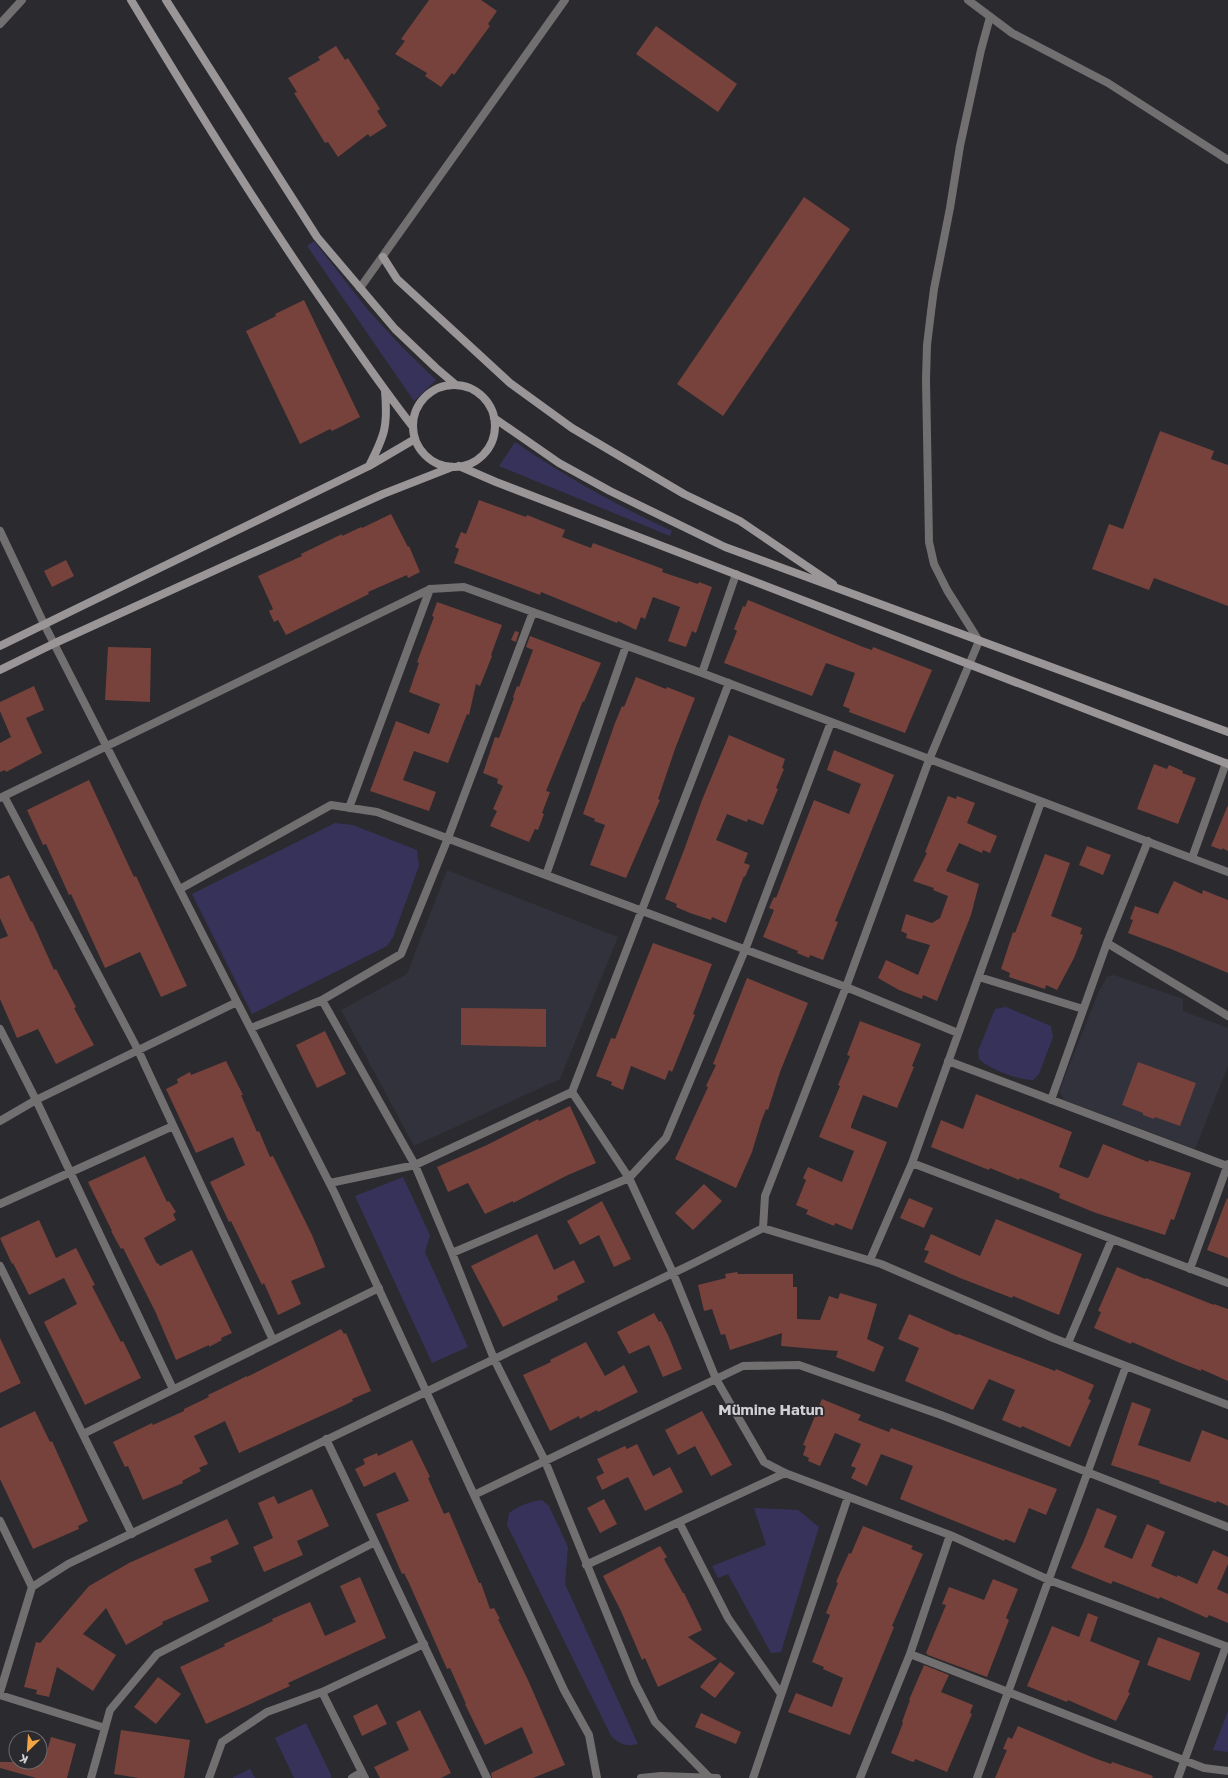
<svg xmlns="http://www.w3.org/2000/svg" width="1228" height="1778" viewBox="0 0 1228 1778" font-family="'Golos Text',sans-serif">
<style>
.built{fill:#32323c}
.green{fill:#37325a}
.building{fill:#77423c}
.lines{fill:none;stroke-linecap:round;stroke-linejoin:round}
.lane{stroke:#726f70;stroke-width:8}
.street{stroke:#726f70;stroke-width:8}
.secondary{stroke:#9a9697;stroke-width:8}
.labels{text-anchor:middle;stroke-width:3.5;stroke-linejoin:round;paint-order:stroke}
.district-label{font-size:15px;font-weight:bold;fill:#d1d1d4;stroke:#2a2a2f}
</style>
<rect width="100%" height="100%" fill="#2a2a2f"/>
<path class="built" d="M447 870 618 937 560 1079 414 1146 341 1010 407 974Z
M1114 975 1183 999V1011L1228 1028V1066L1195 1149 1064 1100 1059 1091 1099 991 1107 977Z"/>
<path class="green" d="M314 241 368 310 402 347 436 380 414 401 307 246Z
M515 442C566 477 616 505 672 531L670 536 499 466Z
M335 823 353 825 417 850 419 866 393 937 387 946 252 1014 192 894Z
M1006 1007 1051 1026 1053 1037 1039 1074 1033 1080C1018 1080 989 1069 979 1059L978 1051 995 1009Z
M403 1177 430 1235 425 1252 468 1347 432 1363 355 1196Z
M542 1500 549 1506 568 1547 565 1584 638 1744C625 1747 620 1744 611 1736L507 1525 509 1513C518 1506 531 1501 542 1500Z
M754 1508 798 1510 819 1527 781 1652 771 1653 728 1574 718 1578 712 1566 766 1545Z
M1228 1711V1752L1213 1750Z
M306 1723 332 1777 330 1778H294L275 1738Z
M250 1769 255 1778H233V1777Z"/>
<path class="building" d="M429 0H481L497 11 488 24 490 26 454 75 452 73 441 87 425 76 427 73 395 54 405 41 401 39Z
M656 26 737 84 718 112 636 54Z
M336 46 345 60 348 58 380 109 377 111 387 126 370 137 368 134 338 157 328 142 325 143 294 93 297 92 288 78 320 60 318 57Z
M804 197 850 229 723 416 677 384Z
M304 300 360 417 332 431 330 429 300 444 246 331 276 316 275 314Z
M1160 431 1214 451 1211 459 1228 465V606L1154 578 1149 590 1092 569 1109 524 1123 529Z
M479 500 526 517 527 515 565 530 562 537 591 548 593 543 663 569 662 572 698 584 699 582 712 587 696 633 692 631 686 647 668 641 680 607 653 597 645 619 641 617 636 630 618 621 617 623 541 592 540 595 454 563 459 549 455 547 461 532 466 534Z
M391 514 408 547 409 546 420 572 408 578 407 575 368 592 369 594 286 635 278 620 274 622 269 611 273 609 258 576 302 556 301 554 342 534V536L361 527 362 528Z
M66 560 74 576 52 587 44 571Z
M748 600 863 647 872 650 873 647 932 670 905 733 849 712 850 709 843 706 855 673 826 663 812 696 724 663 737 631 734 629 743 606 745 607Z
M437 602 502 625 491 655 492 656 480 686 476 684 469 715 467 714 448 763 414 751 403 780 436 792 429 811 370 791 396 721 429 734 440 704 409 692 419 663 417 662 434 617 432 616Z
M515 631 519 632 516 642 511 640Z
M530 636 601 663 584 702 583 701 546 791 550 792 542 813 544 814 538 830 535 829 529 842 490 826 497 811 493 809 503 786 497 783 498 779 483 773 495 737 499 738 514 698 513 697 517 686 519 687 533 650 526 647Z
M108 647 151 648 150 702 105 700Z
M636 677 666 689 667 687 695 698 675 749 658 799 660 800 626 878 590 865 605 825 594 821 595 819 583 814 615 723 622 706 624 707Z
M34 686 44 710 26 718 42 753 6 772 5 770 0 772V743L11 737 0 711V702Z
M729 735 785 759 782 768 784 769 776 788 778 789 763 825 748 819 747 822 727 814 716 840 748 853 744 863 750 865 745 877 744 876 726 923 712 917 711 920 690 913 676 907 677 904 665 899 684 850 702 800Z
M834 750 894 775 835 921 838 922 823 960 810 955 809 958 797 953 798 951 763 937 774 910 769 908 774 897 776 898 814 800 849 814 861 784 827 770Z
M1154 764 1167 769 1169 765 1183 771 1182 773 1196 778 1178 824 1137 809Z
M89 780 134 877 136 876 187 986 161 997 140 952 105 968 71 894 69 895 46 844 43 845 27 810Z
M948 796 956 799 957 796 975 803 967 823 997 836 990 853 983 850 982 853 959 843 946 871 979 884 971 915 937 1001 923 995 922 999 899 990 878 978 886 960 918 975 930 945 906 938 907 934 901 931 906 914 932 923 940 918 948 896 933 890 934 888 913 881 927 853 925 852Z
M1228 805V851L1222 848V850L1211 846Z
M1087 846 1111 855 1103 875 1079 865Z
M1045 854 1070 863 1051 916 1082 928 1080 934 1083 935 1074 958 1057 990 1046 985 1045 989 1009 977 1010 973 1001 969 1013 932 1015 933Z
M9 875 31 922 32 921 54 970 56 969 76 1007 74 1008 94 1045 56 1064 38 1029 17 1038 0 999V939L8 936 0 918V879Z
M1174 881 1202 894 1203 890 1228 900V973L1171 949 1128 933 1133 920 1130 919 1135 906 1158 914Z
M653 943 712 964 693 1014 695 1015 672 1072 669 1070 665 1080 631 1066 623 1090 611 1085 612 1082 596 1076 611 1038 615 1039Z
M747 978 808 1003 780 1072 768 1110 766 1109 761 1122 752 1152 736 1188 675 1159 708 1087 706 1086 716 1065 713 1064Z
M461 1008 546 1009V1047L461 1045Z
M860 1021 921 1044 912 1066 914 1067 897 1108 863 1095 851 1126V1128L887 1142 852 1230 835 1223 834 1226 806 1214 808 1210 796 1205 806 1180 803 1178 808 1167 842 1182 854 1151 819 1137 840 1086 838 1085 850 1056 847 1055Z
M325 1031 346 1074 317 1088 296 1045Z
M226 1061 243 1095H241L257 1132 259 1131 270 1157 273 1156 312 1235 325 1267 291 1281 301 1304 278 1315 264 1283 262 1285 231 1221 229 1222 210 1182 245 1165 233 1137 196 1153 166 1089 178 1083 177 1079 190 1072 191 1075Z
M1138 1062 1196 1083 1180 1126 1155 1117 1154 1119 1143 1115V1113L1122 1105Z
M976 1094 1072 1132 1059 1167 1087 1178 1089 1177 1103 1144 1148 1162 1149 1160 1191 1173 1174 1220 1171 1219 1165 1235 1096 1213 1059 1198 1060 1194 1051 1190 1020 1178 1019 1180 990 1168 989 1170 931 1147 941 1120 963 1129Z
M570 1106 596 1163 568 1175 513 1203V1201L485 1214 468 1183 448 1192 437 1167 487 1145 538 1119 539 1121Z
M145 1156 167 1202 169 1201 176 1212 173 1214 176 1220 144 1238 157 1264 158 1263 160 1266 192 1250 232 1333 221 1338 222 1340 209 1347V1345L176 1360 155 1311 123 1248 121 1249 111 1231H112L88 1182Z
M704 1184 722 1201 693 1230 675 1213Z
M909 1198 933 1208 924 1228 900 1218Z
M1227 1198 1228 1199V1258L1207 1250Z
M602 1201 631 1259 614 1267 599 1235 580 1245 567 1221Z
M996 1219 1082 1254 1059 1315 1013 1296 1012 1298 960 1278 924 1262 929 1251 924 1250 931 1234 980 1256Z
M39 1220 56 1258 76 1248 95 1285 92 1286 121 1342 123 1341 141 1378 85 1405 44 1322 77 1304 64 1278 29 1295 13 1263 12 1264 0 1238Z
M537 1234 554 1270 574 1260 585 1282 557 1296 558 1300 503 1327 471 1266Z
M1117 1267 1145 1279 1146 1278 1214 1305V1304L1228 1309V1381L1201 1369V1371L1178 1362 1132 1342 1131 1344 1094 1328 1101 1312 1098 1311Z
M737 1272 738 1274H793V1287H797V1319L820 1320 829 1296 838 1299 840 1293 877 1304 867 1339 884 1347 874 1372 836 1357 838 1351 781 1346 782 1333 730 1350 725 1334 721 1335 712 1309 704 1311 698 1285 726 1278 725 1274Z
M654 1313 659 1322 661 1321 668 1335 682 1369 663 1377 649 1345 629 1354 617 1332Z
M909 1314 957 1335 958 1334 1055 1371 1056 1369 1094 1385 1088 1399 1091 1400 1070 1447 1022 1426 1021 1428 1002 1420 1015 1390 989 1379 973 1410 905 1381 919 1348 898 1339Z
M341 1329 344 1334 346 1333 371 1391 352 1399 353 1401 345 1405 239 1453 225 1421 194 1436 208 1464 199 1468 201 1471 182 1481 183 1483 143 1500 128 1466 125 1467 113 1442 152 1423 153 1425 184 1411V1409L209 1397 208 1395 247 1376V1377Z
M0 1338 21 1383 0 1393Z
M586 1342 605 1376 624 1365 638 1392 598 1412 597 1410 580 1419 579 1416 550 1431 523 1375 551 1362 550 1360Z
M822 1399 861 1415 858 1420 889 1432 891 1428 1057 1489 1046 1515 1029 1508 1015 1543 1005 1539 1004 1541 900 1499 913 1466 881 1454 867 1486 851 1478 856 1468 851 1466 861 1444 835 1433 820 1466 808 1461 809 1458 803 1455 806 1446 803 1445Z
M1132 1402 1151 1409 1138 1445 1190 1462 1202 1430 1228 1440V1506L1217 1501 1216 1503 1159 1483 1160 1481 1111 1465Z
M35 1411 50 1442 52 1441 88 1521 78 1526 79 1529 33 1549 0 1479V1428Z
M702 1411 732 1465 711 1476 695 1446 678 1455 665 1430Z
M412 1440 430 1477 428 1478 444 1514 449 1512 479 1583H481L490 1609 494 1608 500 1619H498L528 1680 565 1765 533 1778H492L491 1773 533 1753 522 1727 485 1745 465 1704H466L450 1668 447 1669 409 1583 404 1573 402 1574 376 1514 409 1501 395 1472 364 1487 355 1469 365 1464 363 1459 377 1453 378 1456Z
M637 1444 653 1476 670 1467 683 1492 645 1511 628 1477 602 1490 596 1477 604 1473 597 1459 625 1446 627 1449Z
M312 1489 329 1526 297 1541 303 1555 264 1572 253 1547 273 1538 258 1503 274 1496 278 1504Z
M604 1499 617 1524 600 1533 587 1508Z
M1097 1508 1117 1516 1104 1547 1132 1559 1147 1524 1165 1532 1151 1566 1177 1577V1575L1197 1584 1213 1550 1228 1557V1564L1217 1589 1228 1594V1623L1209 1615 1207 1618 1160 1597 1159 1599 1113 1581 1111 1584 1071 1568 1083 1543Z
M227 1519 239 1544 210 1557 212 1562 194 1569 209 1601 162 1622 163 1624 126 1645 106 1608 83 1634 116 1655 93 1691 57 1667 49 1697 36 1694 37 1690 24 1687 36 1642 40 1643 89 1586 129 1563Z
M863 1526 913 1546 911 1549 923 1554 892 1626 894 1627 850 1735 788 1712 796 1693 832 1707 843 1678 823 1669 824 1667 812 1662 830 1615 826 1613 838 1583 836 1582 849 1553 851 1554Z
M660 1546 667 1557 664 1559 683 1593H684L702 1630 688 1637 717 1659 658 1687 645 1658 642 1660 621 1611 603 1576Z
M360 1577 386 1638 288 1683 290 1686 206 1724 180 1667 225 1646 224 1644 273 1621 272 1619 310 1602 325 1636 356 1622 340 1586Z
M993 1579 1018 1589 1006 1618 1009 1620 987 1677 928 1655 926 1653 946 1605 942 1604 949 1587 984 1600Z
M1088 1613 1098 1617 1090 1641 1140 1661 1128 1692 1130 1693 1116 1721 1068 1700 1067 1702 1027 1686 1052 1626 1079 1637Z
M1158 1637 1200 1653 1190 1681 1147 1665Z
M720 1662 735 1673 715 1698 700 1687Z
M924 1665 949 1675 941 1692 973 1705 970 1713 972 1714 947 1772 915 1759 914 1762 910 1761 891 1753 903 1723 902 1722 910 1700H909Z
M158 1677 181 1694 156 1724 134 1707Z
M377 1704 387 1724 362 1736 353 1716Z
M420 1710 451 1773 441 1778H380L374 1767 409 1750 396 1722Z
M701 1713 741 1732 736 1744 695 1727Z
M1018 1726 1094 1758 1111 1764 1112 1762 1153 1776 1152 1778H995L1007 1750 1003 1749 1008 1737 1012 1739Z
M121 1730 190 1740 184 1778H139L114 1774Z
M51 1737 76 1744 67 1778H36L0 1768V1762H44Z"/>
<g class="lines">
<path class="lane" d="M968 0 1012 33 1108 83 1228 160"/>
<path class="street" d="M0 24 22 0
M360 288 565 0
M0 531 44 624 334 1192 564 1690 589 1735 597 1778
M702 673 736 574
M4 796 138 1050 273 1340
M0 798 430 589 464 587 702 673 1228 872
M349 808 430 589
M1148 841 1107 943 1228 1016
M1192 858 1226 763
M546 875 626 646
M180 889 331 805 377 812 846 987 958 1033
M979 977 1083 1009
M322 1000 415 1165 452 1253 494 1359 545 1461 635 1683 655 1722 710 1778
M251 1028 322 1000 401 954 448 838 533 612
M0 1029 36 1100 173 1389
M948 1061 1227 1166
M572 1092 629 1178 673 1273 716 1379 764 1462 785 1473 950 1535 1049 1580 1228 1647
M1051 1100 1107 943
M0 1121 36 1100 237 1002
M912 1163 1228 1283
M330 1183 415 1165 572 1092 729 683
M0 1204 173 1126
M763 1228 765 1196 846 987 929 760 979 641 947 590 934 564 929 542 926 380 927 345 931 312 934 289 950 208 960 146 981 50 990 17
M452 1253 629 1178 666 1138 745 950 831 722
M870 1260 912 1163 1041 802
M0 1266 132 1534
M1190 1269 1228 1164
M1068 1343 1112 1239
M83 1434 379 1288
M326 1439 487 1778
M474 1495 743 1366 799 1365 941 1415 1228 1527
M0 1521 32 1587
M679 1522 728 1618 781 1694
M586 1565 785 1473
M910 1654 1204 1768 1228 1771
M0 1692 32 1587 68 1564 694 1263 763 1228 881 1264 1053 1338 1228 1405
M322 1692 365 1778
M0 1695 105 1728
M91 1778 110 1710 157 1654 375 1542
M209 1778 222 1742 267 1712 322 1692 424 1644
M352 1778 362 1772
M641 1778 661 1776 717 1778
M753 1778 848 1497
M860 1778 910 1654 950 1535
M977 1778 1126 1366
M1178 1778 1226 1646"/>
<path class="secondary" d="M131 0C194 105 258 209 328 309 356 349 383 389 413 427
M166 0 317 237 395 329 436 368 456 385
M383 257 397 279 510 383 572 428 684 494 740 521 833 584
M413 426a41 41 0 1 1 82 0a41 41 0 1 1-82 0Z
M494 418 559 463 610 491 725 547 1228 732
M369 466C385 435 388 426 385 391
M459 466 496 482 1228 764
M0 646 369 466 415 439
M0 670 55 643 383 494 452 467"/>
</g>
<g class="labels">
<g class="district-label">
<text x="771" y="1415">Mümine Hatun</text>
</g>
</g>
<g transform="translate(28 1750) rotate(205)"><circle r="19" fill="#2a2a2f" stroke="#6d6d71"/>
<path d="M0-3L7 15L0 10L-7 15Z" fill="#f2a542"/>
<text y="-6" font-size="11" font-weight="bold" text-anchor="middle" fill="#d1d1d4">K</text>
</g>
</svg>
